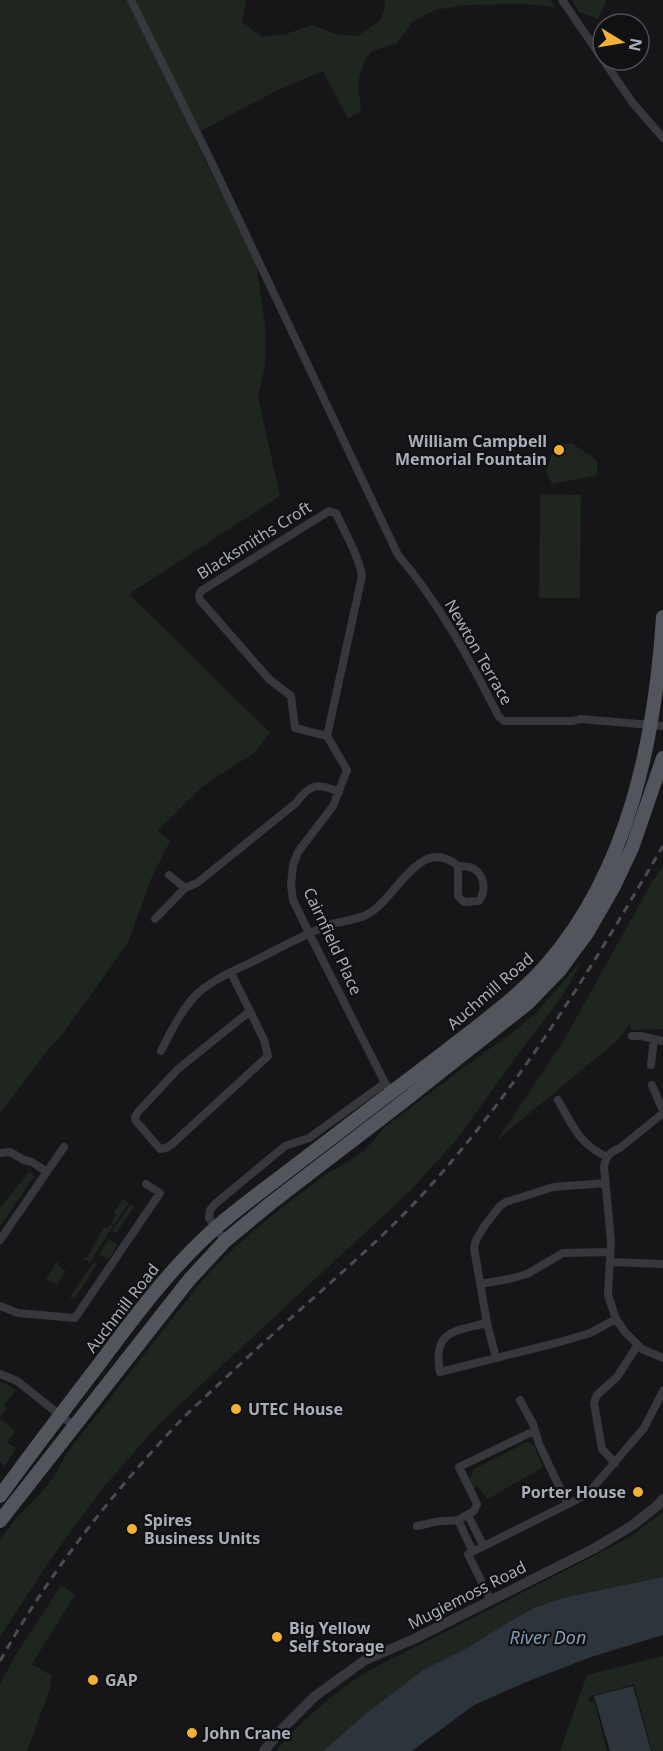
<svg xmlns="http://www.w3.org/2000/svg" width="663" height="1751" viewBox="0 0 663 1751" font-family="'Noto Sans',sans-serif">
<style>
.green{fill:#1e261f}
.water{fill:#2c353c}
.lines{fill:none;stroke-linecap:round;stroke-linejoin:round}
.minor{stroke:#37383d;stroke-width:8}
.tertiary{stroke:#37383d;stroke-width:10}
.primary{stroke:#53555c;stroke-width:14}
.rail{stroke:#4a4c52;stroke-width:3;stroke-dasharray:8 6;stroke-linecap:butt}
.poi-dot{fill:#f2b134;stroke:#111113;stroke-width:2}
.labels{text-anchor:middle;stroke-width:4.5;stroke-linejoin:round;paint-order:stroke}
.poi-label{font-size:16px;font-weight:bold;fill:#a8adb8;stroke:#111113;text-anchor:start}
.street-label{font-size:16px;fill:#a8adb8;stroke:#111113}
.water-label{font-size:18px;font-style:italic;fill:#7f9bb3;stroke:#111113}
</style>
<rect width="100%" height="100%" fill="#161618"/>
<path class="green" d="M0 0H246L242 22 262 37 286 34 312 25 335 34 357 36 380 21 384 10 385 0H551L555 7 523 4 465 5 435 10 412 22 397 43 372 51 364 61 358 83 361 110 348 119 323 71 276 91 193 135 256 262 266 332 265 365 258 397 280 496 129 594 270 733 255 752 202 787 157 831 170 841 151 879 128 943 61 1036 46 1052 0 1114Z
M572 0H605L606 1 598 19 579 12Z
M572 443 597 461V475L552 484 546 471 556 444Z
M540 494 581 495 580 598H539Z
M663 866V1029L631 1030 630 1024 618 1040 497 1140 565 1038 651 884Z
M583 959 563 995 515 1058 458 1138 410 1191 158 1425 102 1489 48 1563 0 1637V1539L17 1517 40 1494 53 1478 67 1453 201 1282C238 1240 282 1208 327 1173L341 1166 364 1151 385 1127 474 1060 517 1029 536 1013Z
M29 1172 32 1173 34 1177 0 1226V1208Z
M123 1199 129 1203 114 1225 111 1222 116 1215 114 1213Z
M131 1204 134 1207 116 1233 112 1231Z
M110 1224 113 1226 90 1263 83 1258 84 1257 87 1258 104 1227 107 1229Z
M109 1239 118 1245 108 1260 99 1254Z
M57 1262 59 1263 58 1266 66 1271 57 1285 46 1279Z
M94 1262 97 1264 74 1300 70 1297Z
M0 1381 16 1390 4 1405 7 1408 0 1418Z
M0 1419 15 1431 7 1442 16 1448 5 1466 0 1462Z
M527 1442 533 1444 543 1467 488 1499 477 1486 472 1488 469 1480 474 1469Z
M663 1512V1577L562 1598 534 1608 505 1624 469 1647 423 1670 364 1715 323 1751H276C301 1720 333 1694 366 1672L592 1557 631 1536Z
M61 1585 75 1595 32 1664 52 1676 50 1689 27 1751H0V1684L14 1658Z
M663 1656V1751H652L634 1684 588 1697 590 1702 594 1701 607 1751H560L587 1675Z"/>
<path class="water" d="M663 1577V1635L591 1657 526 1682 474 1705 412 1751H323L364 1715 423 1670 469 1647 505 1624 534 1608 562 1598Z
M633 1686 651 1751H610L594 1696Z"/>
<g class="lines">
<path class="minor" d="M131 0 211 161 398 555C440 604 470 660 499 717L504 721H573L580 719 663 726
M562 0 632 102 663 138
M327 736 362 576C358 554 345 533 336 513L329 511 201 591 199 595 200 600 269 679 291 696 295 728 327 736 347 770 333 806 298 852 293 865 291 885 293 900 309 933 385 1083 393 1094
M458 866C464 866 469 866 474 869 485 876 486 891 479 901L464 902 458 896Z
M169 875 185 888
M155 919 185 888 197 883 296 803C310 783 318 783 339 792
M231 973 250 1011
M250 1011 264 1040 268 1056 171 1145 166 1148 160 1149 136 1121 135 1117 138 1112 178 1069Z
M632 1036H641L663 1041
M161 1051C170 1033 180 1013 194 997 210 980 236 970 256 960 279 948 302 936 326 926 339 921 353 921 366 915 396 901 419 833 458 866
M651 1065 654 1039
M652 1085 663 1111
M558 1100C573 1126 578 1143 607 1157
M663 1113 620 1148C610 1152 606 1156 604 1167L611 1241 608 1295 616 1319 625 1332 642 1349 663 1358
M0 1153 10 1152 24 1160 32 1162 47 1172
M0 1240 64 1147
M225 1241 209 1218 210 1210 215 1204 285 1146 309 1138 385 1083
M610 1262 663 1264
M480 1284 509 1279 527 1274 563 1253 610 1252
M0 1306 18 1313 75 1318 160 1193 146 1184
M487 1323C454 1331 432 1331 440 1372L560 1342 590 1333 616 1319
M496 1358 487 1323 474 1248 476 1240 485 1225 500 1206 506 1202 553 1187 606 1183
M0 1374 17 1381 74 1426
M520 1400 533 1424 539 1444 567 1503
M615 1463 602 1449 594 1403 597 1395 617 1377 637 1346
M468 1515 483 1545
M458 1520 474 1511 477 1504 459 1467 534 1431
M417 1526C423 1525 437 1521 442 1521 448 1521 452 1521 458 1520L472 1550
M491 1601 468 1554 584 1496 591 1490 644 1428 663 1391"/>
<path class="tertiary" d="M264 1751 283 1728 314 1697 365 1660 414 1639 595 1548 633 1525 658 1505 663 1499"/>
<path class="primary" d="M0 1496C32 1452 64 1410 97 1367 132 1320 167 1272 211 1232 236 1209 265 1189 292 1168 344 1128 396 1089 447 1050 482 1023 518 997 547 964 629 869 655 739 663 617
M0 1521 189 1280 225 1241 271 1203 400 1104 528 1003 559 971 587 933 613 888 632 848 663 758"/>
<path class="rail" d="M0 1661C41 1587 93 1518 149 1455 161 1442 173 1428 185 1416 226 1377 268 1338 310 1301 348 1267 387 1233 422 1195 519 1089 590 970 663 846"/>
</g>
<g class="poi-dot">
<circle cx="559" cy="450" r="6"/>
<circle cx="236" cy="1409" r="6"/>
<circle cx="638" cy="1492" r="6"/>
<circle cx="132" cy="1529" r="6"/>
<circle cx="277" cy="1637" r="6"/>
<circle cx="93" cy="1680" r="6"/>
<circle cx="192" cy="1733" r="6"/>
</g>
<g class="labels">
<g class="poi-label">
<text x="547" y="447" text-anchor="end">William Campbell<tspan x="547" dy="18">Memorial Fountain</tspan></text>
<text x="248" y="1415">UTEC House</text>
<text x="626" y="1498" text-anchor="end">Porter House</text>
<text x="144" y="1526">Spires<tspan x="144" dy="18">Business Units</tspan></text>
<text x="289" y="1634">Big Yellow<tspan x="289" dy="18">Self Storage</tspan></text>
<text x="105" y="1686">GAP</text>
<text x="204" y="1739">John Crane</text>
</g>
<g class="street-label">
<text transform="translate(254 540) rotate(-32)" y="6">Blacksmiths Croft</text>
<text transform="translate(479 652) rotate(60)" y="6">Newton Terrace</text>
<text transform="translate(333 941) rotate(65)" y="6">Cairnfield Place</text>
<text transform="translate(490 991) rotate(-41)" y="6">Auchmill Road</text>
<text transform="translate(122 1308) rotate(-52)" y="6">Auchmill Road</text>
<text transform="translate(467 1595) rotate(-27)" y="6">Mugiemoss Road</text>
</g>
<g class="water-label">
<text x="548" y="1644">River Don</text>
</g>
</g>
<g transform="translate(621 42) rotate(101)"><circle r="28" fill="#111113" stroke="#4d4f55" stroke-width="1.5"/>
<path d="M0-4.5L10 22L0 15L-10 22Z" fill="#f2b134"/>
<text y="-9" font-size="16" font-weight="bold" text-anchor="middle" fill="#a8adb8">N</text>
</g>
</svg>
